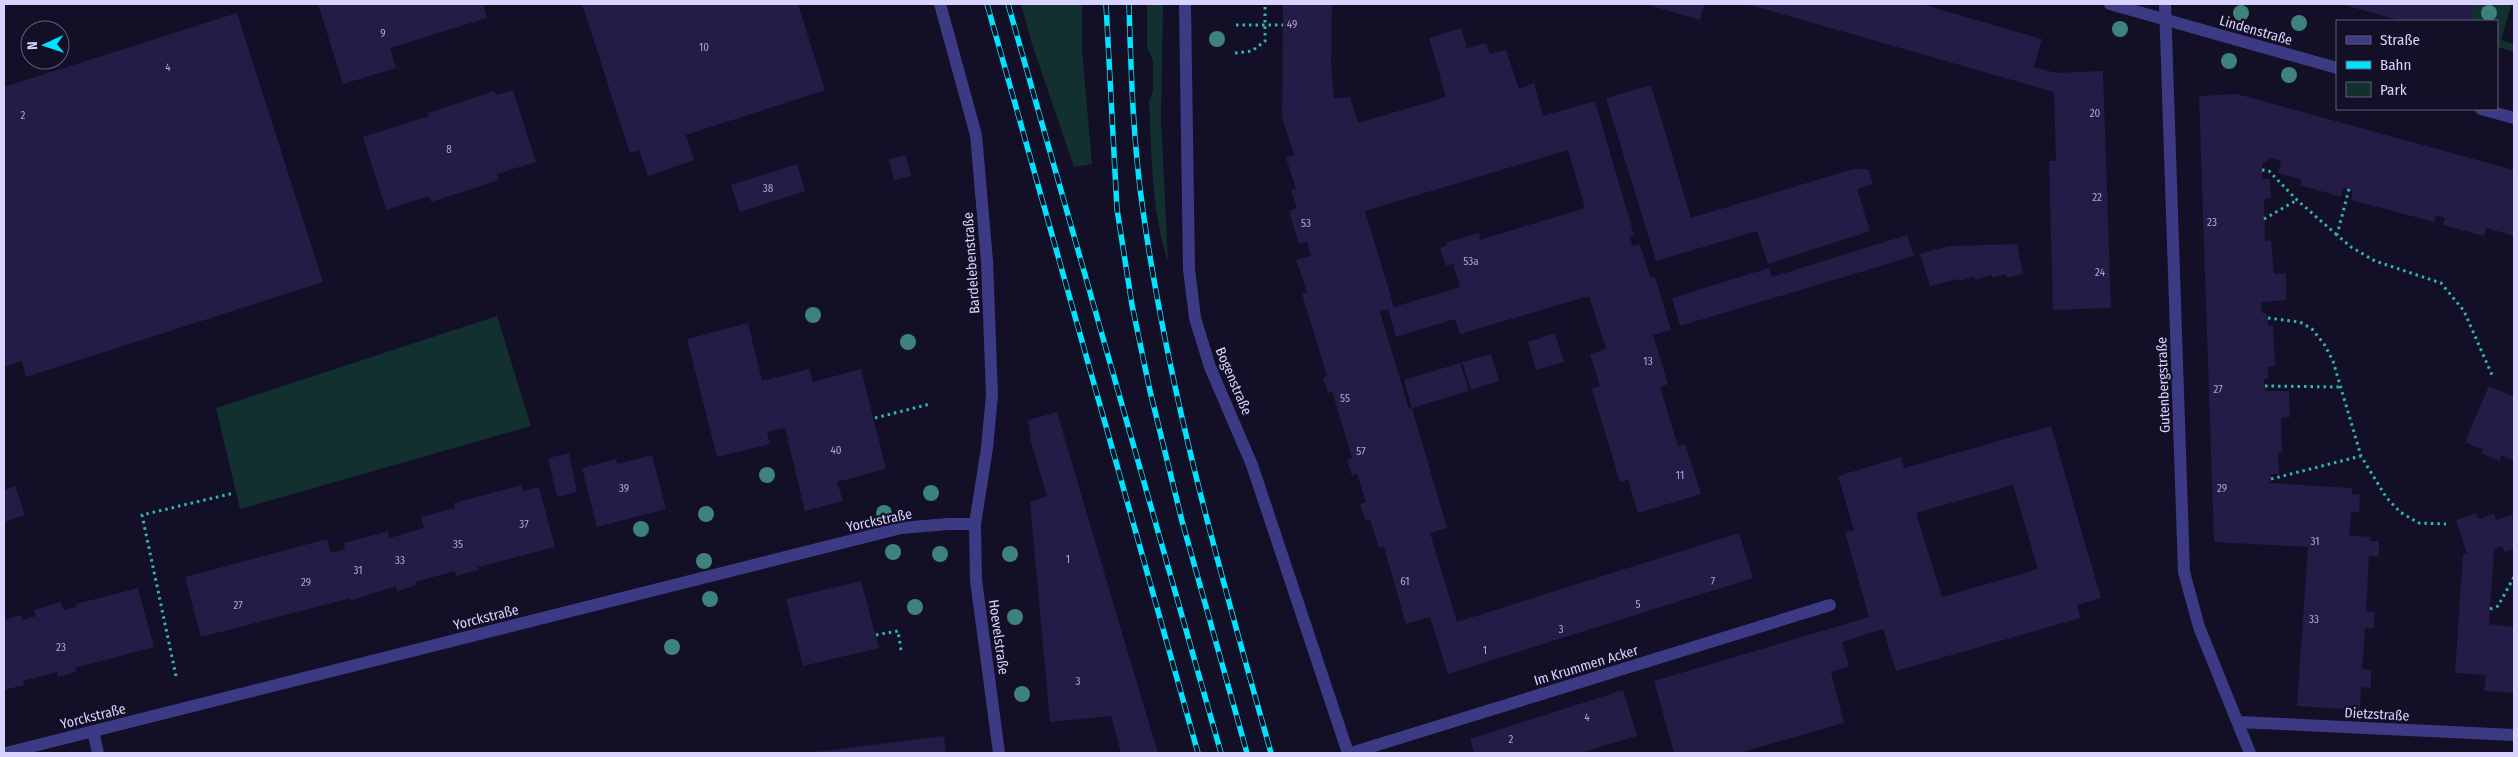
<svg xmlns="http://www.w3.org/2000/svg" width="2518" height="757" viewBox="0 0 2518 757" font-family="'Fira Sans Condensed',sans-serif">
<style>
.green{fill:#12302f}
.building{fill:#241b47;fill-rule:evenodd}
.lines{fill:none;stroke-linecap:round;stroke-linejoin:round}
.path{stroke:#2fb8b0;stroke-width:3;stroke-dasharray:2.5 4;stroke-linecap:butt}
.street{stroke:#3d3a85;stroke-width:12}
.rail-casing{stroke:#00e5ff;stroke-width:5.5}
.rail{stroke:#130f26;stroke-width:4;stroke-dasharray:11;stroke-linecap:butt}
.tree{fill:#3d827b}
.labels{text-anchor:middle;stroke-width:4.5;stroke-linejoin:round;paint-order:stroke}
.number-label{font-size:11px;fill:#aca6d1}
.street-label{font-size:14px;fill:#d9d4ff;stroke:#130f26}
</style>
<rect width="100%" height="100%" fill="#130f26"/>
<path class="green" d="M1021 4H1082V50L1092 164 1074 167 1032 44Z
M1147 4H1163L1161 119 1168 261C1151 211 1152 154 1149 102L1153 91V60L1147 47Z
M2474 4H2509L2511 6 2501 40 2514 44V52L2497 47V21H2470Z
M497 316 531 426 240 509 216 408Z"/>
<path class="building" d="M318 4H483L487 18 390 48 396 68 343 84Z
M582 4H798L825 90 686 135 694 160 648 176 639 150 630 153Z
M1283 4H1332L1331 66 1334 98 1350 97 1358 123 1446 97 1429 38 1461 28 1467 48 1486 43 1490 54 1506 50 1519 89 1534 83 1543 116 1595 101 1634 235 1629 236 1633 246 1640 244 1650 277H1655L1671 330 1653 335 1668 384 1660 387 1678 446 1685 444 1701 494 1638 513 1628 480 1620 482 1592 389 1600 386 1590 354 1606 349 1589 296 1460 334 1455 319 1396 337 1388 309 1380 312 1409 409 1412 408 1447 528 1430 533 1457 622 1739 533 1753 578 1448 674 1430 617 1406 624 1384 547 1379 548 1370 519 1365 520 1360 504 1366 502 1357 474 1352 476 1347 460 1352 458 1332 391 1328 393 1323 378 1327 376 1302 294 1307 292 1296 260 1311 256 1307 242 1299 244 1289 211 1297 208 1291 190 1296 189 1286 158 1294 155 1282 117ZM1568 150 1585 208 1480 240 1479 233 1447 242V245L1440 248 1446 266 1453 264 1460 287 1394 307 1365 211Z
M1645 4H1704L1700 20Z
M1747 4H1921L2042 39 2034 67 2056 73 2103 71 2111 308 2053 310 2049 161H2056L2054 92Z
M2341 4H2475L2470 21H2402Z
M237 13 323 282 26 377 22 361 4 367V87Z
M1651 85 1691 218 1853 169H1868L1873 184 1857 189 1870 231 1768 264 1757 231 1656 261 1606 98Z
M513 90 536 162 497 174 499 180 431 202 429 196 386 210 363 137 429 116 428 113 494 91 496 95Z
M2237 94 2514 170V236L2486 228 2484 236 2443 225 2445 218 2436 215 2434 222 2351 200 2353 191 2349 189 2343 188 2341 197 2300 185 2302 180 2278 173 2281 161 2271 158 2262 164V179H2270L2271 198 2264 199 2265 241 2271 240 2274 274 2286 273V300L2261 302 2262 313H2267L2268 325 2273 326 2275 366 2268 367V379H2264L2265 391H2289L2290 417 2281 418 2282 452 2278 453 2279 474H2271L2270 483 2352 488V494L2360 495 2359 512H2351L2349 535 2370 537V541H2379V557L2369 556 2366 611 2375 612 2374 628H2365L2362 669 2371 670V688L2361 687 2360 710 2297 706 2308 547 2214 542 2199 96Z
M906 155 911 176 894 180 889 159Z
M797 164 805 191 740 212 731 185Z
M1907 235 1914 256 1680 326 1672 298 1769 268 1772 277Z
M2017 244 2023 274 2007 278 2006 274 1992 278 1991 275 1975 280 1974 277 1960 281 1959 279 1930 286 1920 254 1948 246Z
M748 323 762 381 809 369 813 382 861 369 886 469 837 482 843 501 805 511 785 428 767 432 770 444 717 457 687 339Z
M1555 333 1564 362 1536 370 1528 342Z
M1491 354 1499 381 1471 390 1462 362Z
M1460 363 1469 391 1412 408 1404 380Z
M2489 386 2514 397V461L2502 455 2499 461 2481 453 2484 450 2465 442Z
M1057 412 1117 616 1158 753H1121L1111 716 1050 722 1030 502 1047 496 1031 442 1028 420Z
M2051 426 2101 598 2077 605 2080 618 1896 671 1883 629 1842 642 1849 666 1831 672 1844 723 1739 753H1674L1654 681 1869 617 1845 532 1854 530 1838 476 1901 457 1904 468ZM2013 485 2038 569 1942 597 1916 513Z
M569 453 577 492 557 497 548 458Z
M652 455 666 509 597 527 582 468 616 459 617 464Z
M521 485 523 491 539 487 555 547 478 567 479 570 456 576 455 571 415 582 417 585 397 591 396 586 350 601 349 598 343 600 201 637 185 577 327 539 331 553 345 549 344 543 370 536 388 531 389 538 424 528 421 517 455 508 454 503Z
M15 486 25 515 4 522V490Z
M2476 513 2478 519 2494 514 2496 520 2511 515 2514 521V549L2504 552 2502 546 2494 549 2489 624 2514 627V693L2484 691 2486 675 2455 673 2463 554H2467L2456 520Z
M861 581 879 648 803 666 786 599Z
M138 588 154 647 75 668 76 672 58 677 57 672 23 681 24 685 4 690V620L21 615 22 620 36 616 34 610 61 602 64 610 76 607V604Z
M1623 690 1637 736 1580 753H1474L1470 739Z
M944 736 946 753H814V752Z"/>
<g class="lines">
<path class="path" d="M1236 25H1283
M1235 53 1252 51 1265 41V4
M2262 170 2269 171 2297 200 2337 235
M2349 189 2337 235 2351 247 2375 261 2441 283 2464 311 2492 375
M2264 219 2297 200
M2268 318 2300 322 2312 329 2324 344 2333 361 2361 456 2386 497 2400 512 2419 523 2446 524
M2265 386 2340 387
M875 418 930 404
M2271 479 2361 456
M2490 609 2498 606 2514 577
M876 635 898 631 901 650
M176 676 142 515 234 493"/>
<path class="street" d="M940 4 976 135 987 261 992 395 987 448 975 524 976 580 999 753
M1185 4 1189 269 1195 318 1210 367 1252 465 1348 753
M2110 4 2337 68
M2165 4 2184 572 2199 627 2250 753
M2481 109 2514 118
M2238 722 2514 735
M93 731 98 753
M6 753 901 528 948 524H975
M1351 753 1830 605"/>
<defs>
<path id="rail" d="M987 4 1198 753
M1008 4 1221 753
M1106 4 1117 209 1132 305 1150 391 1182 521 1247 753
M1129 4C1131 73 1133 142 1143 211 1169 395 1221 575 1271 753"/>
</defs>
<use href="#rail" class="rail-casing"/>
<use href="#rail" class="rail"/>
</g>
<g class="tree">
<circle cx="2241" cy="13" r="8"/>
<circle cx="2489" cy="13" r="8"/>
<circle cx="2299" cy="23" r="8"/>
<circle cx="2120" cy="29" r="8"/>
<circle cx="1217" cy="39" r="8"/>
<circle cx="2229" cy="61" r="8"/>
<circle cx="2289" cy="75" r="8"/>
<circle cx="813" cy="315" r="8"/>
<circle cx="908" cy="342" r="8"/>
<circle cx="767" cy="475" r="8"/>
<circle cx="931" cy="493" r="8"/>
<circle cx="884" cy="513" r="8"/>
<circle cx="706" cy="514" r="8"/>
<circle cx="641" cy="529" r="8"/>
<circle cx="893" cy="552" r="8"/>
<circle cx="940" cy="554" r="8"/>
<circle cx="1010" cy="554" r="8"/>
<circle cx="704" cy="561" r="8"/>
<circle cx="710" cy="599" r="8"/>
<circle cx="915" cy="607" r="8"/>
<circle cx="1015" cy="617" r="8"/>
<circle cx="672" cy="647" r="8"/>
<circle cx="1022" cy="694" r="8"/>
</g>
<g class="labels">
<g class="number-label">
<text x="1292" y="28">49</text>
<text x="383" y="37">9</text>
<text x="704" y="51">10</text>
<text x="168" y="71">4</text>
<text x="2095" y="117">20</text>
<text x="23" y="119">2</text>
<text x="449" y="153">8</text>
<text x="768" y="192">38</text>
<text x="2097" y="201">22</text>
<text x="2212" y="226">23</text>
<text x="1306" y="227">53</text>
<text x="1471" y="265">53a</text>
<text x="2100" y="276">24</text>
<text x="1648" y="365">13</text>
<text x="2218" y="393">27</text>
<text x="1345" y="402">55</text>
<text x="836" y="454">40</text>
<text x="1361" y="455">57</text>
<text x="1680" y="479">11</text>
<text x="624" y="492">39</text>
<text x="2222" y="492">29</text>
<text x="524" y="528">37</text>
<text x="2315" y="545">31</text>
<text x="458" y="548">35</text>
<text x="1068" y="563">1</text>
<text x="400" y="564">33</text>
<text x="358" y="574">31</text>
<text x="1405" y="585">61</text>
<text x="1713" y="585">7</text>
<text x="306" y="586">29</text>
<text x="1638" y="608">5</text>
<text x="238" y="609">27</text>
<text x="2314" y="623">33</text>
<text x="1561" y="633">3</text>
<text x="61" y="651">23</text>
<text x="1485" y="654">1</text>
<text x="1078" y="685">3</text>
<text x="1587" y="721">4</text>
<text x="1511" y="743">2</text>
</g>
<g class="street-label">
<text transform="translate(2256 30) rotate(16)" y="5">Lindenstraße</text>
<text transform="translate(971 263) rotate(-94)" y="5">Bardelebenstraße</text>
<text transform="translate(1234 381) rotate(67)" y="5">Bogenstraße</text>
<text transform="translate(2163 385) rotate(-92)" y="5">Gutenbergstraße</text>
<text transform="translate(879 520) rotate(-12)" y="5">Yorckstraße</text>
<text transform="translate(486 617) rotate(-14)" y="5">Yorckstraße</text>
<text transform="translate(999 637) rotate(82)" y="5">Hoevelstraße</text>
<text transform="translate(1586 665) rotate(-17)" y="5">Im Krummen Acker</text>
<text transform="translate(2377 714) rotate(3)" y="5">Dietzstraße</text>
<text transform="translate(93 716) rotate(-14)" y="5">Yorckstraße</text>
</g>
</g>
<rect width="2518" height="757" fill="none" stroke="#d9d4ff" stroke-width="10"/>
<rect x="2336" y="20" width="162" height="90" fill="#130f26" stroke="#625e7d"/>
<rect x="2346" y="36" width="25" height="8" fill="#3d3a85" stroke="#625e7d"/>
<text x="2380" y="45" font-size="15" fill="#d9d4ff">Straße</text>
<rect x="2346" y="61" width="25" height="8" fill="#00e5ff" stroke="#625e7d"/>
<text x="2380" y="70" font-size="15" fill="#d9d4ff">Bahn</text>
<rect x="2346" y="82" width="25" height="15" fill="#12302f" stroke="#625e7d"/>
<text x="2380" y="95" font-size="15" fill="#d9d4ff">Park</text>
<g transform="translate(45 45) rotate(267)"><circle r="24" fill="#130f26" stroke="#625e7d"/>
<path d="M0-4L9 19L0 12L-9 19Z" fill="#00e5ff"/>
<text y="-8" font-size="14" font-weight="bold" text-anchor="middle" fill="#d9d4ff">N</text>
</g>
</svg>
